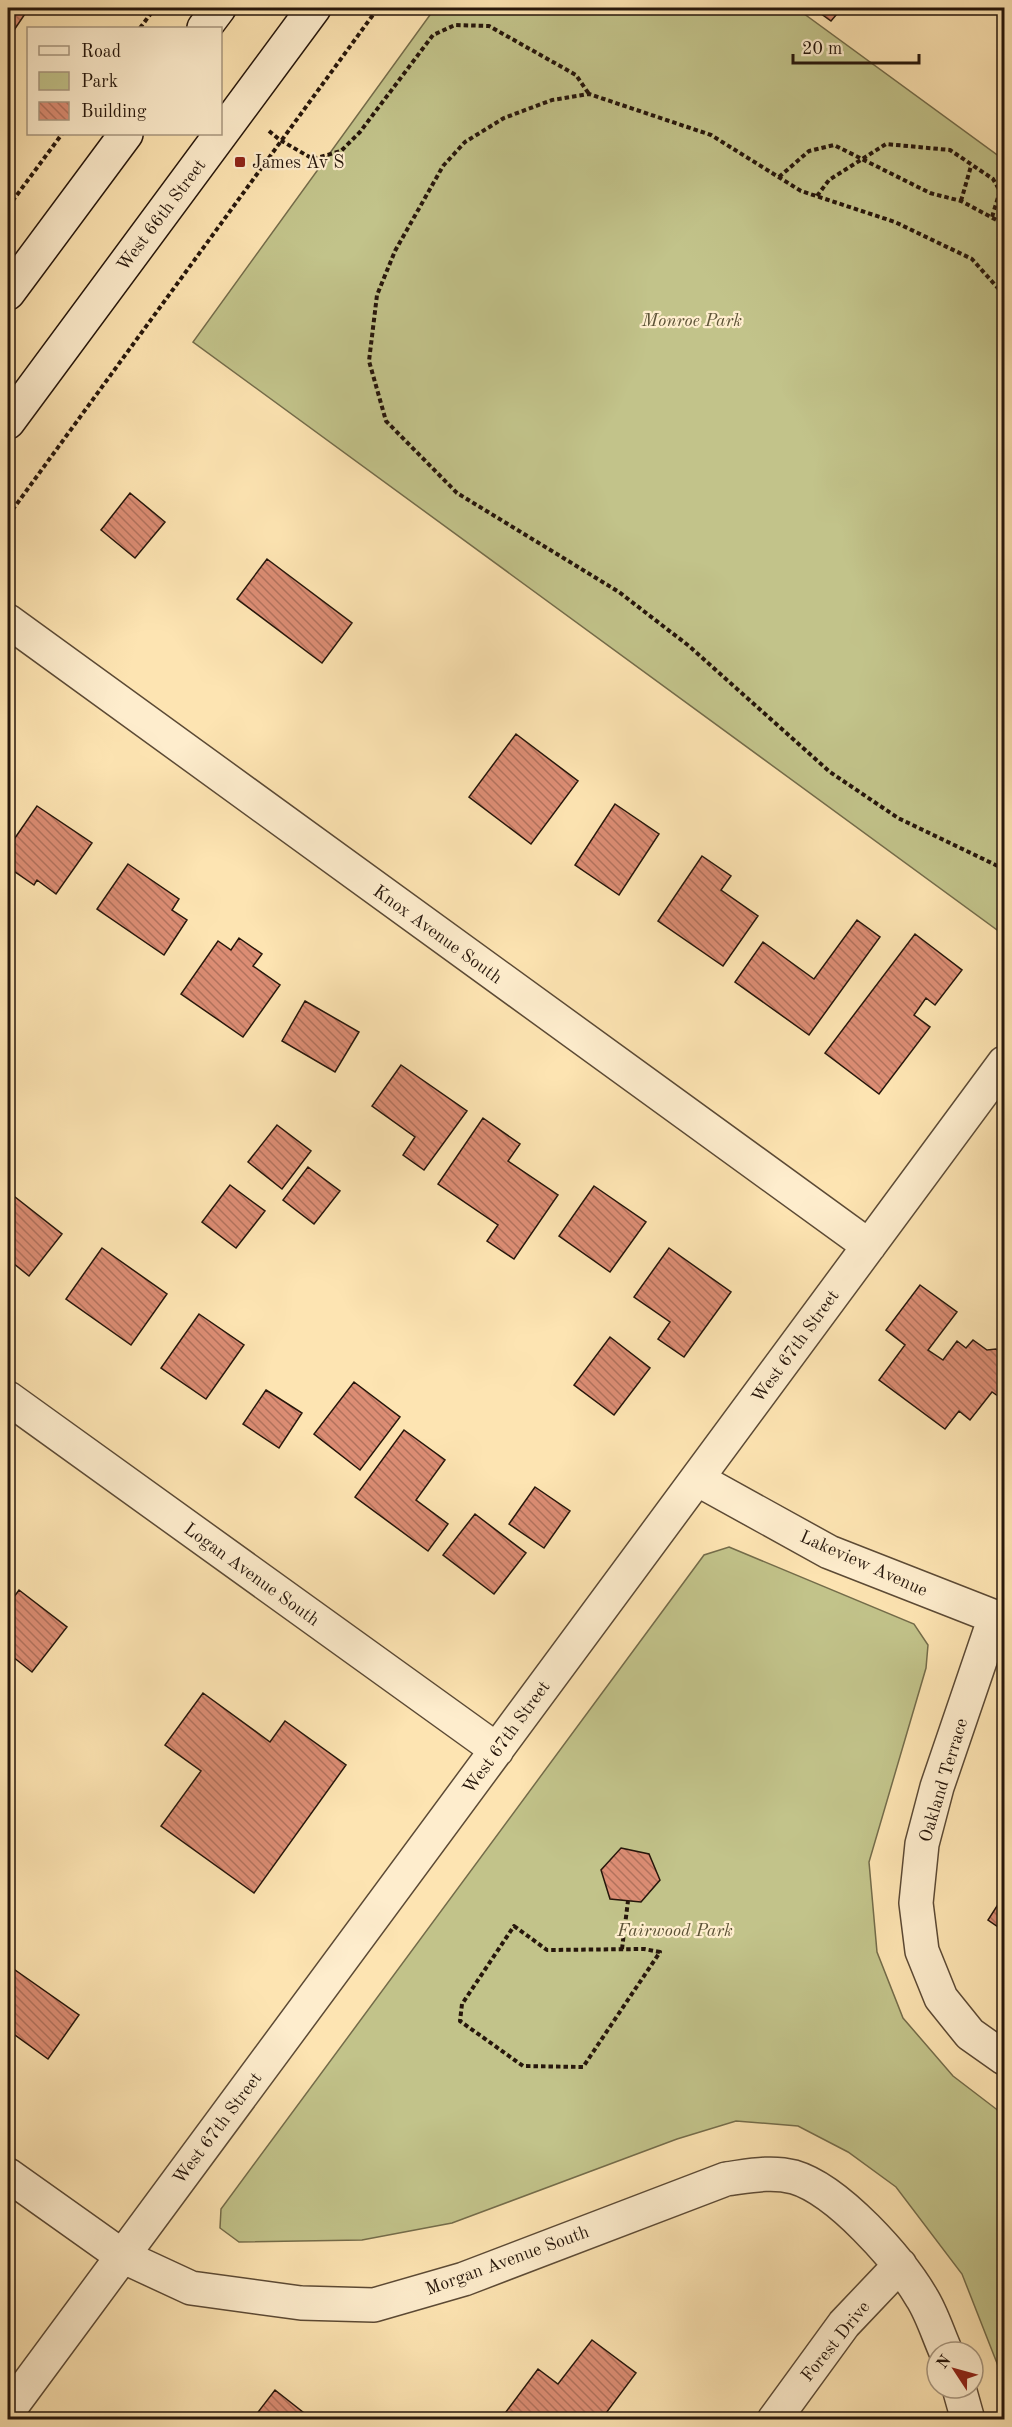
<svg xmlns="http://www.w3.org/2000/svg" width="1012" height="2427" viewBox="0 0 1012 2427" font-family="'Old Standard TT',serif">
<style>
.park{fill:#c2c38a;stroke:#746c4a;stroke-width:1.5}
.building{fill:url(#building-back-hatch);stroke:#26160b;stroke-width:1.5}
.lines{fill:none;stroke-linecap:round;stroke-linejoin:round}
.street-casing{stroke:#5c4a35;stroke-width:36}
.secondary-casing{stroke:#26160b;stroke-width:36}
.path{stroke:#26160b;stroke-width:4;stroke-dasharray:4.5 3;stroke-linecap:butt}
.street{stroke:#feedcd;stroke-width:33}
.secondary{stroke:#feedcd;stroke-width:33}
.poi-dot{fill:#8f2418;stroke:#feedcd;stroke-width:2}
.labels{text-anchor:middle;stroke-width:4.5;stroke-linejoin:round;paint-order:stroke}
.poi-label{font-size:18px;fill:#26160b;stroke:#feedcd;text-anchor:start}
.street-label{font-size:18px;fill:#26160b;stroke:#feedcd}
.park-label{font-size:18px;font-style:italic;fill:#5d5337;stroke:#feedcd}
</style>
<defs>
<pattern id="building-back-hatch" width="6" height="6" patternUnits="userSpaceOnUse" patternTransform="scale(1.5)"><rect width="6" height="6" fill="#dc8d74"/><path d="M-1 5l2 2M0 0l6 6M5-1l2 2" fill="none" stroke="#b2725d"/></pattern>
</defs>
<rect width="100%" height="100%" fill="#fde4b2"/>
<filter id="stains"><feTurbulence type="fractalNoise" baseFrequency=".00333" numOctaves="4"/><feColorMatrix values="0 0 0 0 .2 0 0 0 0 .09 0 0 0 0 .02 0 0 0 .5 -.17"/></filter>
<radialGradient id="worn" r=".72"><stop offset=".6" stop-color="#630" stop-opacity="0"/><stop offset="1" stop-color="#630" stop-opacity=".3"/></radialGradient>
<path class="park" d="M435 8H796L1004 160V935L193 342Z
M729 1547 914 1624 928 1645 926 1668 869 1862 877 1952 903 2018 953 2076 1004 2115V2381L962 2274 896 2187 848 2152 798 2126 736 2121 677 2139 452 2223 362 2240 239 2242 220 2228 221 2209 704 1555Z"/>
<path class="building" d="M8 8H29L8 39Z
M813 8H842L831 21Z
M130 493 165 522 135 558 101 530Z
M267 559 352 623 322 663 237 599Z
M516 734 578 781 531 844 469 797Z
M615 804 659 834 619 895 575 865Z
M37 806 92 843 56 894 37 880 34 885 8 867V848Z
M702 856 731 876 721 890 758 916 723 966 658 921Z
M128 864 179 899 172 910 187 920 164 955 97 909Z
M857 920 880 937 809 1035 735 982 763 942 814 979Z
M915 934 962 970 935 1005 926 998 914 1015 930 1027 879 1094 825 1053Z
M239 938 262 954 253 966 280 985 243 1037 181 994 218 941 231 950Z
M305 1001 359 1032 335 1072 282 1041Z
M401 1065 467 1111 424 1170 403 1155 415 1137 372 1106Z
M483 1118 520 1144 508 1161 558 1195 514 1259 487 1241 498 1225 438 1184Z
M277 1125 311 1151 282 1189 248 1162Z
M308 1167 340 1191 314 1224 283 1200Z
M230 1185 265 1211 236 1248 202 1222Z
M594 1186 646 1222 610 1272 559 1236Z
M10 1193 62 1234 29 1276 8 1259V1197Z
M102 1248 167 1294 131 1345 66 1299Z
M669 1248 731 1292 684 1357 658 1339 670 1322 634 1297Z
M920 1285 957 1312 928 1350 943 1360 957 1341 966 1348 973 1340 987 1350 996 1349 1004 1356V1387L998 1396 992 1392 970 1420 959 1411 945 1429 879 1380 905 1345 886 1330Z
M199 1314 244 1345 206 1399 161 1368Z
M610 1337 650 1368 614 1415 574 1385Z
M354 1382 400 1417 360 1470 314 1434Z
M266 1390 302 1413 279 1448 243 1424Z
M404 1430 445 1460 416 1500 448 1524 428 1551 355 1497Z
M535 1487 570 1511 544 1548 509 1524Z
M475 1514 526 1553 494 1594 443 1555Z
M19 1590 67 1627 32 1672 8 1653V1605Z
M203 1693 270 1742 285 1721 346 1765 254 1893 161 1826 201 1771 165 1745Z
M621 1848 649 1854 660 1880 641 1902 610 1899 601 1870Z
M1004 1895V1931L988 1920Z
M8 1965 79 2015 48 2059 8 2030Z
M592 2340 636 2373 603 2417 607 2420H500L538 2369 558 2384Z
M275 2390 313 2420H252Z"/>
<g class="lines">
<defs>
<path id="street" d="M8 621 869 1246
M8 1398 497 1750
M697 1479 829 1552 995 1617 1004 1619
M995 1617 937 1787 922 1844 916 1903 922 1951 941 1998 970 2034 1004 2058
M8 2175 122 2256 191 2288 301 2303 374 2305 464 2279 726 2179C749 2176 771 2171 794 2177 838 2190 899 2259 922 2298 932 2314 938 2334 946 2352
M959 2388 968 2420
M8 2411 1004 1063
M774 2420 844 2324 900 2265"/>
<path id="secondary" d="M204 28 219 8
M8 293 126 134
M8 422 314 8"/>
</defs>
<use href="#street" class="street-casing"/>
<use href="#secondary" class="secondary-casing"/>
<path class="path" d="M140 28 155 8
M269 131 280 140 313 159 341 151 360 132 433 35 455 25 489 26 576 75 589 94
M779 177 809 151 834 145 930 193 961 201 1004 224
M817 196 829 180 886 144 950 150 993 179 1000 191 992 217
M961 201 971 166
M8 207 62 134
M998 287 1004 277
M1004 295 972 259 895 222 801 191 711 135 589 94 552 100 504 118 465 142 443 166 395 251 377 295 369 361 386 421 457 493 619 592 689 646 830 772 898 818 1004 869
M8 516 378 8
M514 1926 547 1950 644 1949 660 1952 583 2067 523 2066 460 2021 462 2004Z
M622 1949 628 1901"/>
<use href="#street" class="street"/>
<use href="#secondary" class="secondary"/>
</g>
<rect class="poi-dot" x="234" y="156" width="12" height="12" rx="3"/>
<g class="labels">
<g class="poi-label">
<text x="252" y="168">James Av S</text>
</g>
<g class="street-label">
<text transform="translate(161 215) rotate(-53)" y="6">West 66th Street</text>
<text transform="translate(438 934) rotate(36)" y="6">Knox Avenue South</text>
<text transform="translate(795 1346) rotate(-54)" y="6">West 67th Street</text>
<text transform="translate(864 1563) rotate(24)" y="6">Lakeview Avenue</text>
<text transform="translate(252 1574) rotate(36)" y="6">Logan Avenue South</text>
<text transform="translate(506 1737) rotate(-54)" y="6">West 67th Street</text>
<text transform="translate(943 1780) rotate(-73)" y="6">Oakland Terrace</text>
<text transform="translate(217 2128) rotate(-53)" y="6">West 67th Street</text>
<text transform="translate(507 2260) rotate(-20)" y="6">Morgan Avenue South</text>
<text transform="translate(835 2341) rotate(-51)" y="6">Forest Drive</text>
</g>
<g class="park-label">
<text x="692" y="326">Monroe Park</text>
<text x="675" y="1936">Fairwood Park</text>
</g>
</g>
<rect width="1012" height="2427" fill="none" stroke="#fde4b2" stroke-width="30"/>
<rect x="9" y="9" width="994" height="2409" fill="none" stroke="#26160b" stroke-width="3"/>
<rect x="15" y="15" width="982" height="2397" fill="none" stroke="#26160b" stroke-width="1.5"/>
<rect x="27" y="27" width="195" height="108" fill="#feedcd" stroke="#a8977f" stroke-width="1.5"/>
<rect x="39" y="46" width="30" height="9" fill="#feedcd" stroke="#a8977f" stroke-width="1.5"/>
<text x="81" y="57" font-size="18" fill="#26160b">Road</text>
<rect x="39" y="72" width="30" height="18" fill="#c2c38a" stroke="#a8977f" stroke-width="1.5"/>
<text x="81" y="87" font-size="18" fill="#26160b">Park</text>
<rect x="39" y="102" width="30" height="18" fill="url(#building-back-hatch)" stroke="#a8977f" stroke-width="1.5"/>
<text x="81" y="117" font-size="18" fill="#26160b">Building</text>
<g transform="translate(955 2370) rotate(306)"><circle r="28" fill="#feedcd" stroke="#a8977f" stroke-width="1.5"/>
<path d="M0-4.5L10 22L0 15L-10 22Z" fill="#8f2418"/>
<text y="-9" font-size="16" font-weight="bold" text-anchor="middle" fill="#26160b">N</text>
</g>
<path d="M793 54v9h126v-9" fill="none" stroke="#26160b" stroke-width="3"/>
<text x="802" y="54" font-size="18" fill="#26160b" stroke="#feedcd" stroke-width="4.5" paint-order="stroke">20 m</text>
<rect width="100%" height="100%" filter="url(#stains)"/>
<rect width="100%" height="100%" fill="url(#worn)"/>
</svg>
